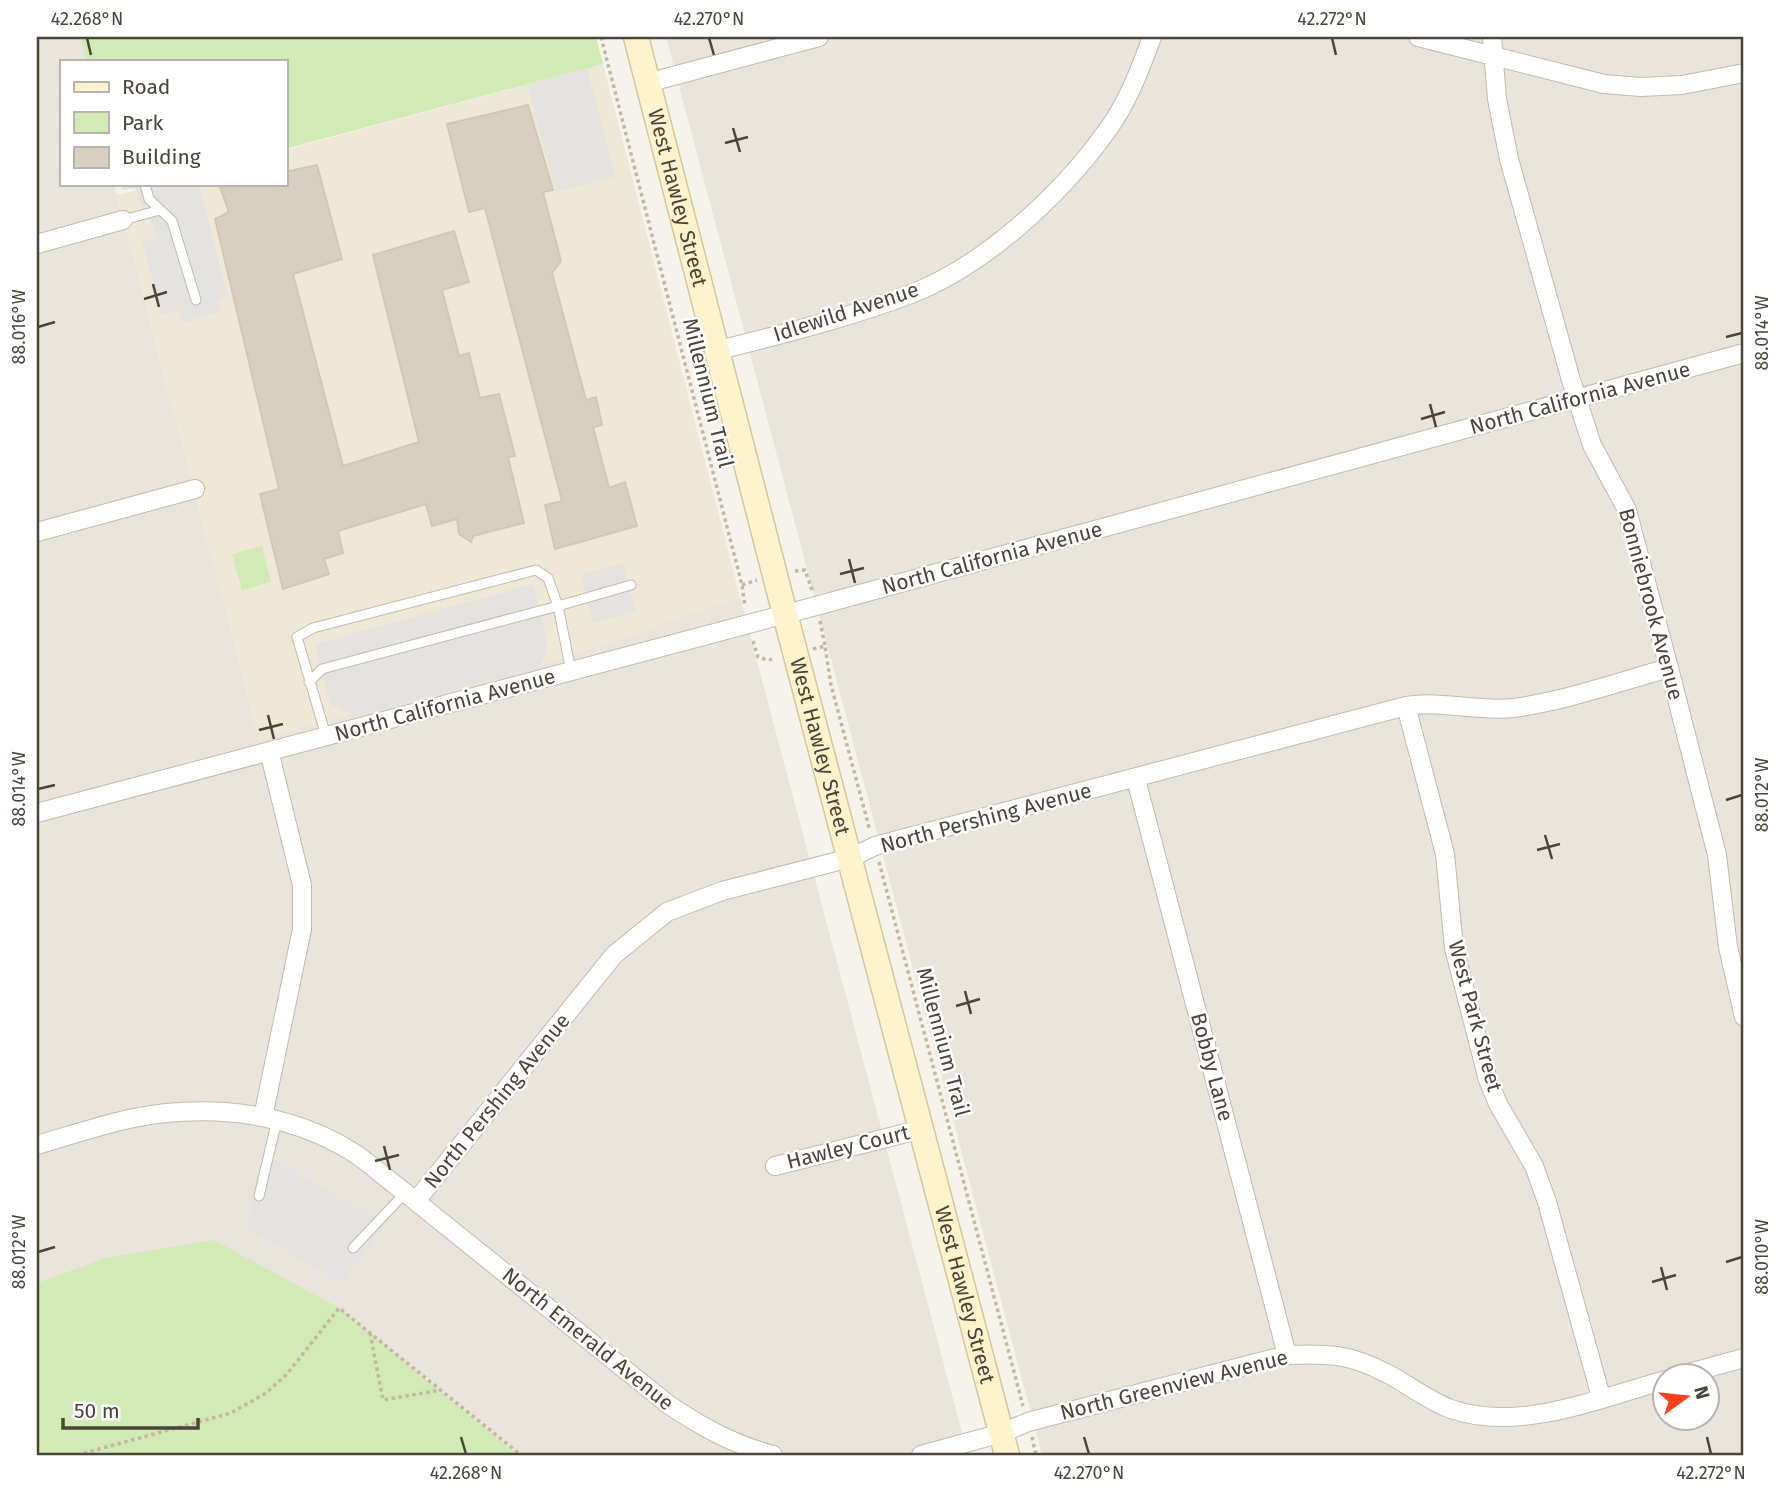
<svg xmlns="http://www.w3.org/2000/svg" width="1781" height="1492" viewBox="0 0 1781 1492" font-family="'Fira Sans',sans-serif">
<style>
.residential{fill:#eae5da;fill-rule:evenodd}
.education{fill:#efe8d6}
.green{fill:#d2eab5}
.parking{fill:#e5e3e0}
.building{fill:#d8cfc1;stroke:#d3c7b4;stroke-width:2}
.lines{fill:none;stroke-linecap:round;stroke-linejoin:round}
.lane-casing{stroke:#c2bbae;stroke-width:11}
.street-casing{stroke:#c2bbae;stroke-width:20}
.secondary-casing{stroke:#d6c79b;stroke-width:27}
.path{stroke:#c4b79f;stroke-width:3.5;stroke-dasharray:3.5 3.5;stroke-linecap:butt}
.lane{stroke:#fff;stroke-width:9}
.street{stroke:#fff;stroke-width:18}
.secondary{stroke:#fff3cd;stroke-width:24}
.ticks{fill:none;stroke:#4b4439;stroke-width:2.5}
.labels{text-anchor:middle;stroke-width:5;stroke-linejoin:round;paint-order:stroke}
.street-label{font-size:21px;fill:#4b4439;stroke:#fff}
.neatline{fill:none;stroke:#4b4439;stroke-width:2.5}
.ticks-label{font-size:18px;text-anchor:middle;fill:#4b4439}
</style>
<rect width="100%" height="100%" fill="#f6f3ec"/>
<path class="residential" d="M37 37H80L86 61H61V184H114L259 738 539 666 740 597 968 1455H37Z
M666 37H1744V1455H1042ZM1666 1376H1708V1418H1666Z"/>
<path class="education" d="M603 64 740 597 539 666 259 739 117 195 159 184H285V150Z"/>
<path class="green" d="M80 37H596L603 64 285 149V61H86Z
M262 546 271 582 242 590 232 554Z
M214 1240 339 1308 518 1455H37V1283L106 1258Z"/>
<path class="parking" d="M587 68 615 176 556 192 527 85Z
M120 184H199L228 296 218 300 221 312 183 323 179 311 162 315 142 242 156 237 153 226 139 200 135 188 122 190Z
M623 563 636 611 593 623 580 575Z
M534 584 548 650 540 666 354 716 330 704 315 644Z
M264 1155 388 1224 341 1284 247 1227Z"/>
<path class="building" d="M528 105 553 190 543 192 561 261 552 273 586 400 596 397 602 425 593 427 609 488 625 482 637 526 555 549 545 505 562 501 485 208 469 212 447 124Z
M317 165 342 259 293 274 343 466 419 442 373 255 454 231 469 282 442 290 459 356 469 353 480 398 499 394 515 456 508 457 524 523 473 536 471 542 459 534 457 519 432 526 426 504 338 531 343 553 324 559 329 574 283 589 260 494 279 489 215 219 229 212 220 187 236 184H285V172Z"/>
<g class="lines">
<defs>
<path id="lane" d="M145 184 149 199 172 221 196 300
M123 220 160 210
M309 682 322 669 558 606 571 671
M326 736 297 637 313 628 536 570 548 578 558 606 631 585
M259 1196 277 1120
M353 1248 405 1193"/>
<path id="street" d="M1418 37 1604 84 1641 87 1682 85 1744 73
M1492 37 1497 99 1509 159 1571 380 1592 445 1627 510 1669 668 1717 855 1728 947 1744 1017
M647 83 819 37
M37 244 123 220
M716 351C782 334 848 318 911 294 985 265 1060 196 1106 132 1127 104 1140 70 1152 37
M37 532 195 489
M1406 706 1445 854 1454 948 1488 1080 1498 1104 1534 1166 1547 1202 1601 1397
M1136 779 1287 1355
M37 813 816 606 1744 353
M263 1117 302 929V885L269 751
M37 1145C79 1133 123 1117 166 1113 231 1107 295 1117 351 1151 367 1161 382 1175 398 1187L669 1405C704 1428 732 1444 773 1455
M775 1166 922 1129
M416 1201 614 955 667 912 722 891 850 858 875 846 1406 706C1442 700 1477 712 1513 708 1566 701 1618 682 1669 668
M1678 1376 1744 1358
M921 1455 1002 1433 1028 1422 1287 1355C1327 1353 1350 1354 1386 1373 1408 1384 1427 1400 1451 1409 1519 1433 1599 1398 1666 1380"/>
<g id="secondary">
<path id="s1" d="M636 37 785 614 1007 1455"/>
</g>
</defs>
<use href="#lane" class="lane-casing"/>
<use href="#street" class="street-casing"/>
<use href="#secondary" class="secondary-casing"/>
<path class="path" d="M601 37 742 585 745 607
M795 571 805 570 812 590
M742 585 757 580
M820 621 825 646
M753 641 758 657 768 660 775 659
M813 649 825 646 831 685 870 831
M879 862 1023 1406
M370 1333 383 1400 441 1390
M1032 1437 1036 1455
M77 1455 231 1413 266 1393 287 1374 339 1308 521 1455"/>
<use href="#lane" class="lane"/>
<use href="#street" class="street"/>
<use href="#secondary" class="secondary"/>
</g>
<path class="ticks" d="M87 38 91 55M709 38 714 55M1332 38 1336 55M733 128 740 152M725 143 748 137M153 284 159 307M144 299 167 292M38 327 55 322M1726 337 1742 333M1430 404 1436 427M1421 419 1445 412M849 559 855 583M840 574 864 568M268 715 274 739M259 730 283 724M38 789 55 785M1726 800 1742 795M1545 835 1552 859M1537 850 1560 844M965 991 971 1014M956 1006 980 999M384 1146 390 1170M375 1161 399 1155M38 1252 55 1247M1726 1262 1742 1257M1661 1267 1667 1290M1652 1282 1676 1275M461 1437 466 1454M1084 1437 1089 1454M1707 1437 1711 1454"/>
<g class="labels">
<g class="street-label">
<text dy="7" stroke="none"><textPath href="#s1" startOffset="166">West Hawley Street</textPath></text>
<text transform="translate(846 312) rotate(-18)" y="7">Idlewild Avenue</text>
<text transform="translate(708 393) rotate(76)" y="7">Millennium Trail</text>
<text transform="translate(1580 398) rotate(-15)" y="7">North California Avenue</text>
<text transform="translate(992 558) rotate(-15)" y="7">North California Avenue</text>
<text transform="translate(1651 604) rotate(75)" y="7">Bonniebrook Avenue</text>
<text transform="translate(445 705) rotate(-15)" y="7">North California Avenue</text>
<text dy="7" stroke="none"><textPath href="#s1" startOffset="733">West Hawley Street</textPath></text>
<text transform="translate(986 818) rotate(-15)" y="7">North Pershing Avenue</text>
<text transform="translate(1475 1016) rotate(75)" y="7">West Park Street</text>
<text transform="translate(943 1042) rotate(75)" y="7">Millennium Trail</text>
<text transform="translate(1212 1067) rotate(75)" y="7">Bobby Lane</text>
<text transform="translate(497 1101) rotate(-51)" y="7">North Pershing Avenue</text>
<text transform="translate(848 1147) rotate(-14)" y="7">Hawley Court</text>
<text dy="7" stroke="none"><textPath href="#s1" startOffset="1300">West Hawley Street</textPath></text>
<text transform="translate(588 1339) rotate(39)" y="7">North Emerald Avenue</text>
<text transform="translate(1174 1385) rotate(-14)" y="7">North Greenview Avenue</text>
</g>
</g>
<rect width="1781" height="1492" fill="none" stroke="#ffffff" stroke-width="77"/>
<rect x="60" y="60" width="228" height="126" fill="#ffffff" stroke="#b7b4b0" stroke-width="2"/>
<rect x="74" y="82" width="35" height="10" fill="#fff3cd" stroke="#b7b4b0" stroke-width="2"/>
<text x="122" y="94" font-size="21" fill="#4b4439">Road</text>
<rect x="74" y="112" width="35" height="21" fill="#d2eab5" stroke="#b7b4b0" stroke-width="2"/>
<text x="122" y="130" font-size="21" fill="#4b4439">Park</text>
<rect x="74" y="147" width="35" height="21" fill="#d8cfc1" stroke="#b7b4b0" stroke-width="2"/>
<text x="122" y="164" font-size="21" fill="#4b4439">Building</text>
<g transform="translate(1686 1397) rotate(75)"><circle r="33" fill="#ffffff" stroke="#b7b4b0" stroke-width="2"/>
<path d="M0-5L12 26L0 18L-12 26Z" fill="#fc3f1d"/>
<text y="-10" font-size="19" font-weight="bold" text-anchor="middle" fill="#4b4439">N</text>
</g>
<path d="M63 1418v10h135v-10" fill="none" stroke="#4b4439" stroke-width="3.5"/>
<text x="74" y="1418" font-size="21" fill="#4b4439" stroke="#ffffff" stroke-width="5" paint-order="stroke">50 m</text>
<rect x="38" y="38" width="1704" height="1416" class="neatline"/>
<g class="ticks-label">
<text x="87" y="25">42.268°N</text>
<text x="709" y="25">42.270°N</text>
<text x="1332" y="25">42.272°N</text>
<text transform="translate(19 327) rotate(-90)" y="6">88.016°W</text>
<text transform="translate(1762 333) rotate(-90)" y="6">88.014°W</text>
<text transform="translate(19 789) rotate(-90)" y="6">88.014°W</text>
<text transform="translate(1762 795) rotate(-90)" y="6">88.012°W</text>
<text transform="translate(19 1252) rotate(-90)" y="6">88.012°W</text>
<text transform="translate(1762 1257) rotate(-90)" y="6">88.010°W</text>
<text x="466" y="1479">42.268°N</text>
<text x="1089" y="1479">42.270°N</text>
<text x="1711" y="1479">42.272°N</text>
</g>
</svg>
